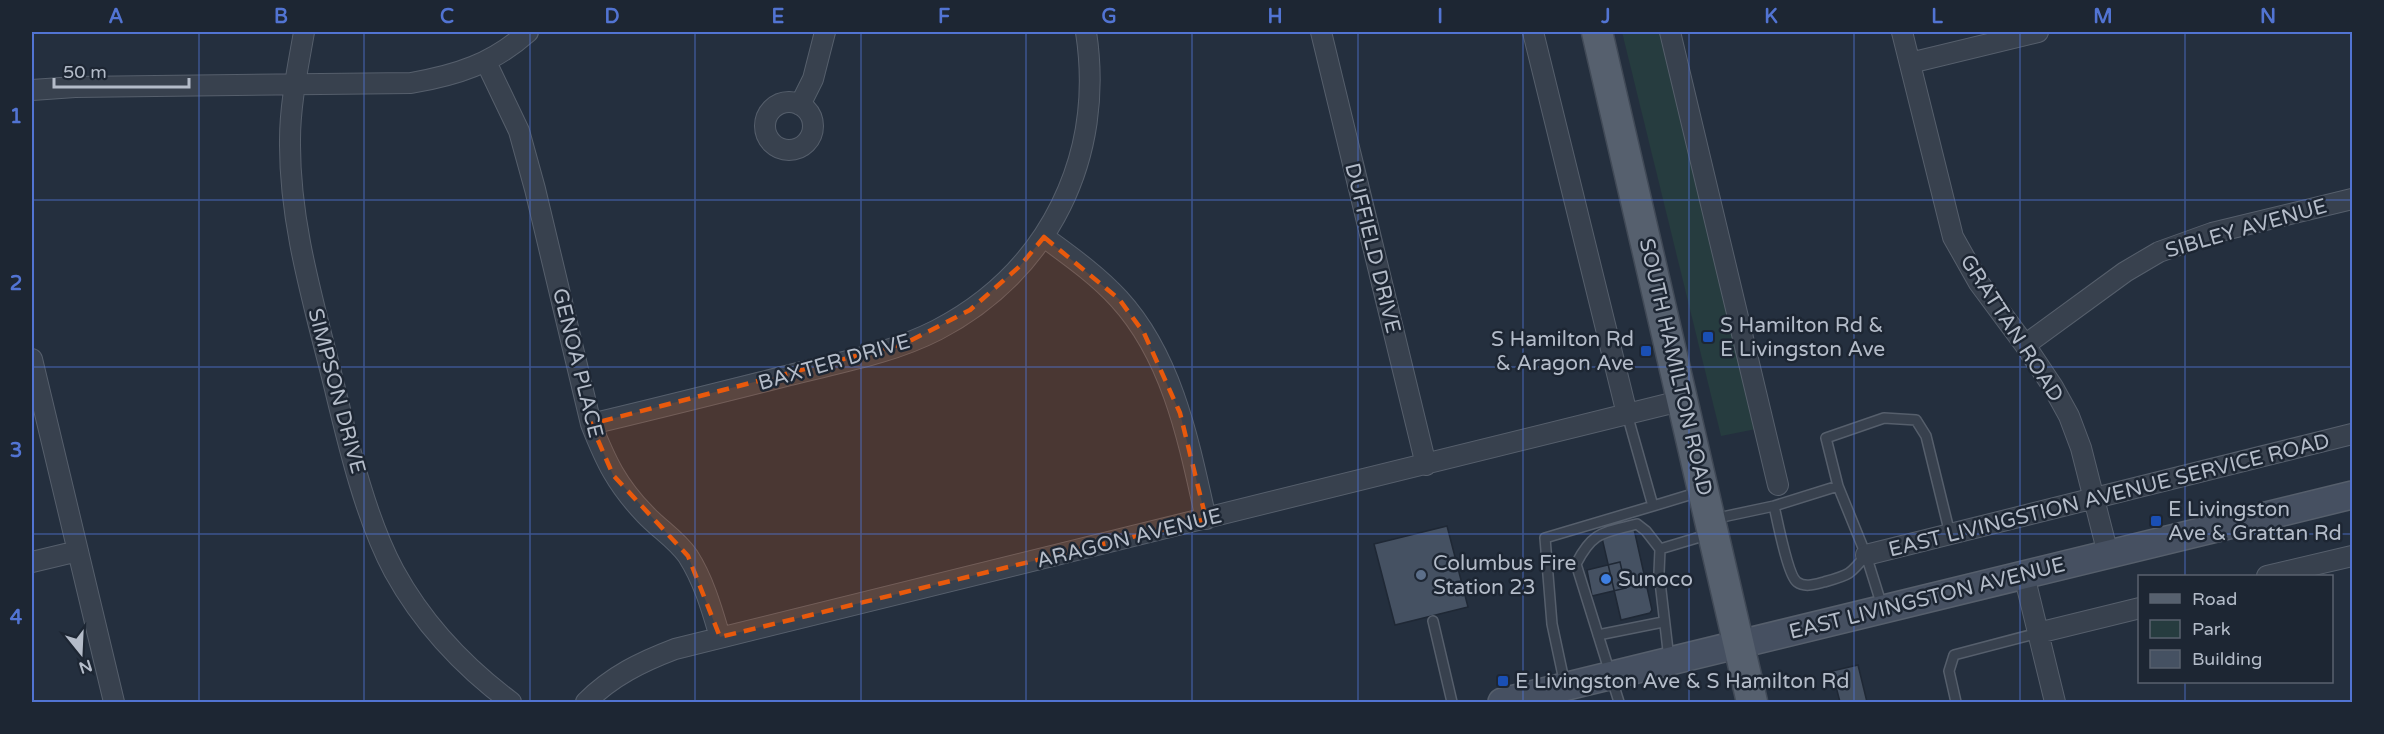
<svg xmlns="http://www.w3.org/2000/svg" width="2384" height="734" viewBox="0 0 2384 734" font-family="'Varela Round',sans-serif">
<style>
.green{fill:#263c3f}
.building{fill:#455162;stroke:#1f2835;stroke-width:1.5}
.lines{fill:none;stroke-linecap:round;stroke-linejoin:round}
.lane-casing{stroke:#565f6c;stroke-width:12}
.street-casing{stroke:#565f6c;stroke-width:22}
.secondary-casing{stroke:#565f6c;stroke-width:30}
.primary-casing{stroke:#414a57;stroke-width:33}
.lane{stroke:#38414e;stroke-width:9}
.street{stroke:#38414e;stroke-width:20}
.secondary{stroke:#465061;stroke-width:27}
.primary{stroke:#56606e;stroke-width:30}
.marked{fill:#e8590c;fill-opacity:0.2;stroke:#e8590c;stroke-width:4.5;stroke-dasharray:12 8;stroke-linejoin:round}
.grid{fill:none;stroke:#5274d3;stroke-width:1.5;stroke-opacity:0.55}
.transit-dot{fill:#1a4fb4;stroke:#1d2633;stroke-width:2}
.service-dot{fill:#5c6f8a;stroke:#1d2633;stroke-width:2}
.shop-dot{fill:#3f7fe0;stroke:#1d2633;stroke-width:2}
.labels{text-anchor:middle;stroke-width:5;stroke-linejoin:round;paint-order:stroke}
.street-label{font-size:21px;fill:#b4bcc9;stroke:#1d2633}
.poi-label{font-size:21px;fill:#b4bcc9;stroke:#1d2633;text-anchor:start}
.neatline{fill:none;stroke:#5274d3;stroke-width:2}
.grid-label{font-size:20px;text-anchor:middle;font-weight:bold;fill:#5274d3}
</style>
<rect width="100%" height="100%" fill="#242f3e"/>
<path class="green" d="M1622 32H1660L1756 429 1721 436Z"/>
<path class="building" d="M1447 526 1468 607 1395 625 1374 544Z
M1634 529 1652 610 1650 613 1621 620 1602 538Z
M1620 562 1626 588 1592 596 1587 570Z
M1858 665 1867 702H1840L1832 671Z"/>
<g class="lines">
<defs>
<path id="lane" d="M1627 414 1653 506 1699 492
M1838 486 1826 438 1884 418 1916 420 1926 436 1950 534
M1774 506C1777 519 1788 576 1797 582 1805 588 1816 584 1824 582 1849 575 1850 575 1866 555
M1713 519 1774 506 1838 486 1866 555 1882 606
M1433 621 1452 702
M1598 635 1663 622
M1669 659 1659 573 1660 549 1710 534
M1565 685 1552 624 1545 538 1653 506
M1619 702 1576 564C1593 531 1603 533 1637 524L1646 531 1660 549
M1956 702 1949 671 1954 655 2038 633"/>
<path id="street" d="M304 32C298 67 290 104 290 140 289 225 315 307 335 389 349 447 366 519 394 571 422 622 464 667 511 702
M1321 32 1426 465
M1533 32 1627 414
M1670 32 1778 485
M1902 32 1953 237 1979 283 2025 345 2053 387 2069 416 2081 448 2108 554
M486 62 519 131 535 189 591 424C606 462 617 485 645 514 659 529 676 539 688 556 704 581 712 610 720 637
M1910 63 2038 32
M32 90 75 87 411 83C457 75 492 64 528 32
M765 126a24 24 0 1 1 48 0a24 24 0 1 1-48 0Z
M800 105 813 79 825 32
M1044 237C1070 256 1097 275 1119 299 1173 358 1189 443 1206 519
M2025 345 2125 272 2159 252 2212 233 2352 199
M32 359 114 702
M591 424C659 408 726 391 794 374 842 362 892 353 937 330 1050 271 1105 156 1086 32
M1866 555 2352 434
M32 562 78 551
M2024 575 2055 702
M2267 576 2352 556
M2038 633 2140 608
M586 702C612 676 641 662 675 649L1684 400"/>
<path id="secondary" d="M1502 702 2352 495"/>
<path id="primary" d="M1597 32 1752 702"/>
</defs>
<use href="#lane" class="lane-casing"/>
<use href="#street" class="street-casing"/>
<use href="#secondary" class="secondary-casing"/>
<use href="#primary" class="primary-casing"/>
<use href="#lane" class="lane"/>
<use href="#street" class="street"/>
<use href="#secondary" class="secondary"/>
<use href="#primary" class="primary"/>
</g>
<path class="marked" d="M1044 237 1119 299 1144 333 1180 413 1206 519 720 637 688 556 613 475 591 424 906 343 970 310 1020 266Z"/>
<path class="grid" d="M199 32V702M364 32V702M530 32V702M695 32V702M861 32V702M1026 32V702M1192 32V702M1358 32V702M1523 32V702M1689 32V702M1854 32V702M2020 32V702M2185 32V576M32 200H2352M32 367H2352M32 534H2352M2185 682V702"/>
<g class="transit-dot">
<rect x="1702" y="331" width="12" height="12" rx="3"/>
<rect x="1640" y="345" width="12" height="12" rx="3"/>
<rect x="2150" y="515" width="12" height="12" rx="3"/>
<rect x="1497" y="675" width="12" height="12" rx="3"/>
</g>
<circle class="service-dot" cx="1421" cy="575" r="6"/>
<circle class="shop-dot" cx="1606" cy="579" r="6"/>
<g class="labels">
<g class="street-label">
<text transform="translate(2246 228) rotate(-16)" y="7">SIBLEY AVENUE</text>
<text transform="translate(1373 248) rotate(76)" y="7">DUFFIELD DRIVE</text>
<text transform="translate(2012 328) rotate(57)" y="7">GRATTAN ROAD</text>
<text transform="translate(834 362) rotate(-16)" y="7">BAXTER DRIVE</text>
<text transform="translate(578 363) rotate(76)" y="7">GENOA PLACE</text>
<text transform="translate(1676 367) rotate(77)" y="7">SOUTH HAMILTON ROAD</text>
<text transform="translate(337 391) rotate(75)" y="7">SIMPSON DRIVE</text>
<text transform="translate(2109 495) rotate(-14)" y="7">EAST LIVINGSTION AVENUE SERVICE ROAD</text>
<text transform="translate(1129 538) rotate(-14)" y="7">ARAGON AVENUE</text>
<text transform="translate(1927 598) rotate(-14)" y="7">EAST LIVINGSTON AVENUE</text>
</g>
<g class="poi-label">
<text x="1720" y="332">S Hamilton Rd &amp;<tspan x="1720" dy="24">E Livingston Ave</tspan></text>
<text x="1634" y="346" text-anchor="end">S Hamilton Rd<tspan x="1634" dy="24">&amp; Aragon Ave</tspan></text>
<text x="2168" y="516">E Livingston<tspan x="2168" dy="24">Ave &amp; Grattan Rd</tspan></text>
<text x="1433" y="570">Columbus Fire<tspan x="1433" dy="24">Station 23</tspan></text>
<text x="1618" y="586">Sunoco</text>
<text x="1515" y="688">E Livingston Ave &amp; S Hamilton Rd</text>
</g>
</g>
<rect width="2384" height="734" fill="none" stroke="#1d2633" stroke-width="66"/>
<rect x="2138" y="575" width="195" height="108" fill="#1d2633" stroke="#59626f" stroke-width="1.5"/>
<rect x="2150" y="594" width="30" height="9" fill="#56606e" stroke="#59626f" stroke-width="1.5"/>
<text x="2192" y="605" font-size="18" fill="#b4bcc9">Road</text>
<rect x="2150" y="620" width="30" height="18" fill="#263c3f" stroke="#59626f" stroke-width="1.5"/>
<text x="2192" y="635" font-size="18" fill="#b4bcc9">Park</text>
<rect x="2150" y="650" width="30" height="18" fill="#455162" stroke="#59626f" stroke-width="1.5"/>
<text x="2192" y="665" font-size="18" fill="#b4bcc9">Building</text>
<g transform="translate(81 653) rotate(162)" stroke="#1d2633" stroke-width="4.5" paint-order="stroke">
<path d="M0-4.5L10 22L0 15L-10 22Z" fill="#b4bcc9"/>
<text y="-9" font-size="16" font-weight="bold" text-anchor="middle" fill="#b4bcc9">N</text>
</g>
<path d="M54 78v9h135v-9" fill="none" stroke="#b4bcc9" stroke-width="3"/>
<text x="63" y="78" font-size="18" fill="#b4bcc9" stroke="#1d2633" stroke-width="4.5" paint-order="stroke">50 m</text>
<rect x="33" y="33" width="2318" height="668" class="neatline"/>
<g class="grid-label">
<text x="116" y="23">A</text>
<text x="281" y="23">B</text>
<text x="447" y="23">C</text>
<text x="612" y="23">D</text>
<text x="778" y="23">E</text>
<text x="944" y="23">F</text>
<text x="1109" y="23">G</text>
<text x="1275" y="23">H</text>
<text x="1440" y="23">I</text>
<text x="1606" y="23">J</text>
<text x="1771" y="23">K</text>
<text x="1937" y="23">L</text>
<text x="2103" y="23">M</text>
<text x="2268" y="23">N</text>
<text x="16" y="123">1</text>
<text x="16" y="290">2</text>
<text x="16" y="457">3</text>
<text x="16" y="624">4</text>
</g>
</svg>
